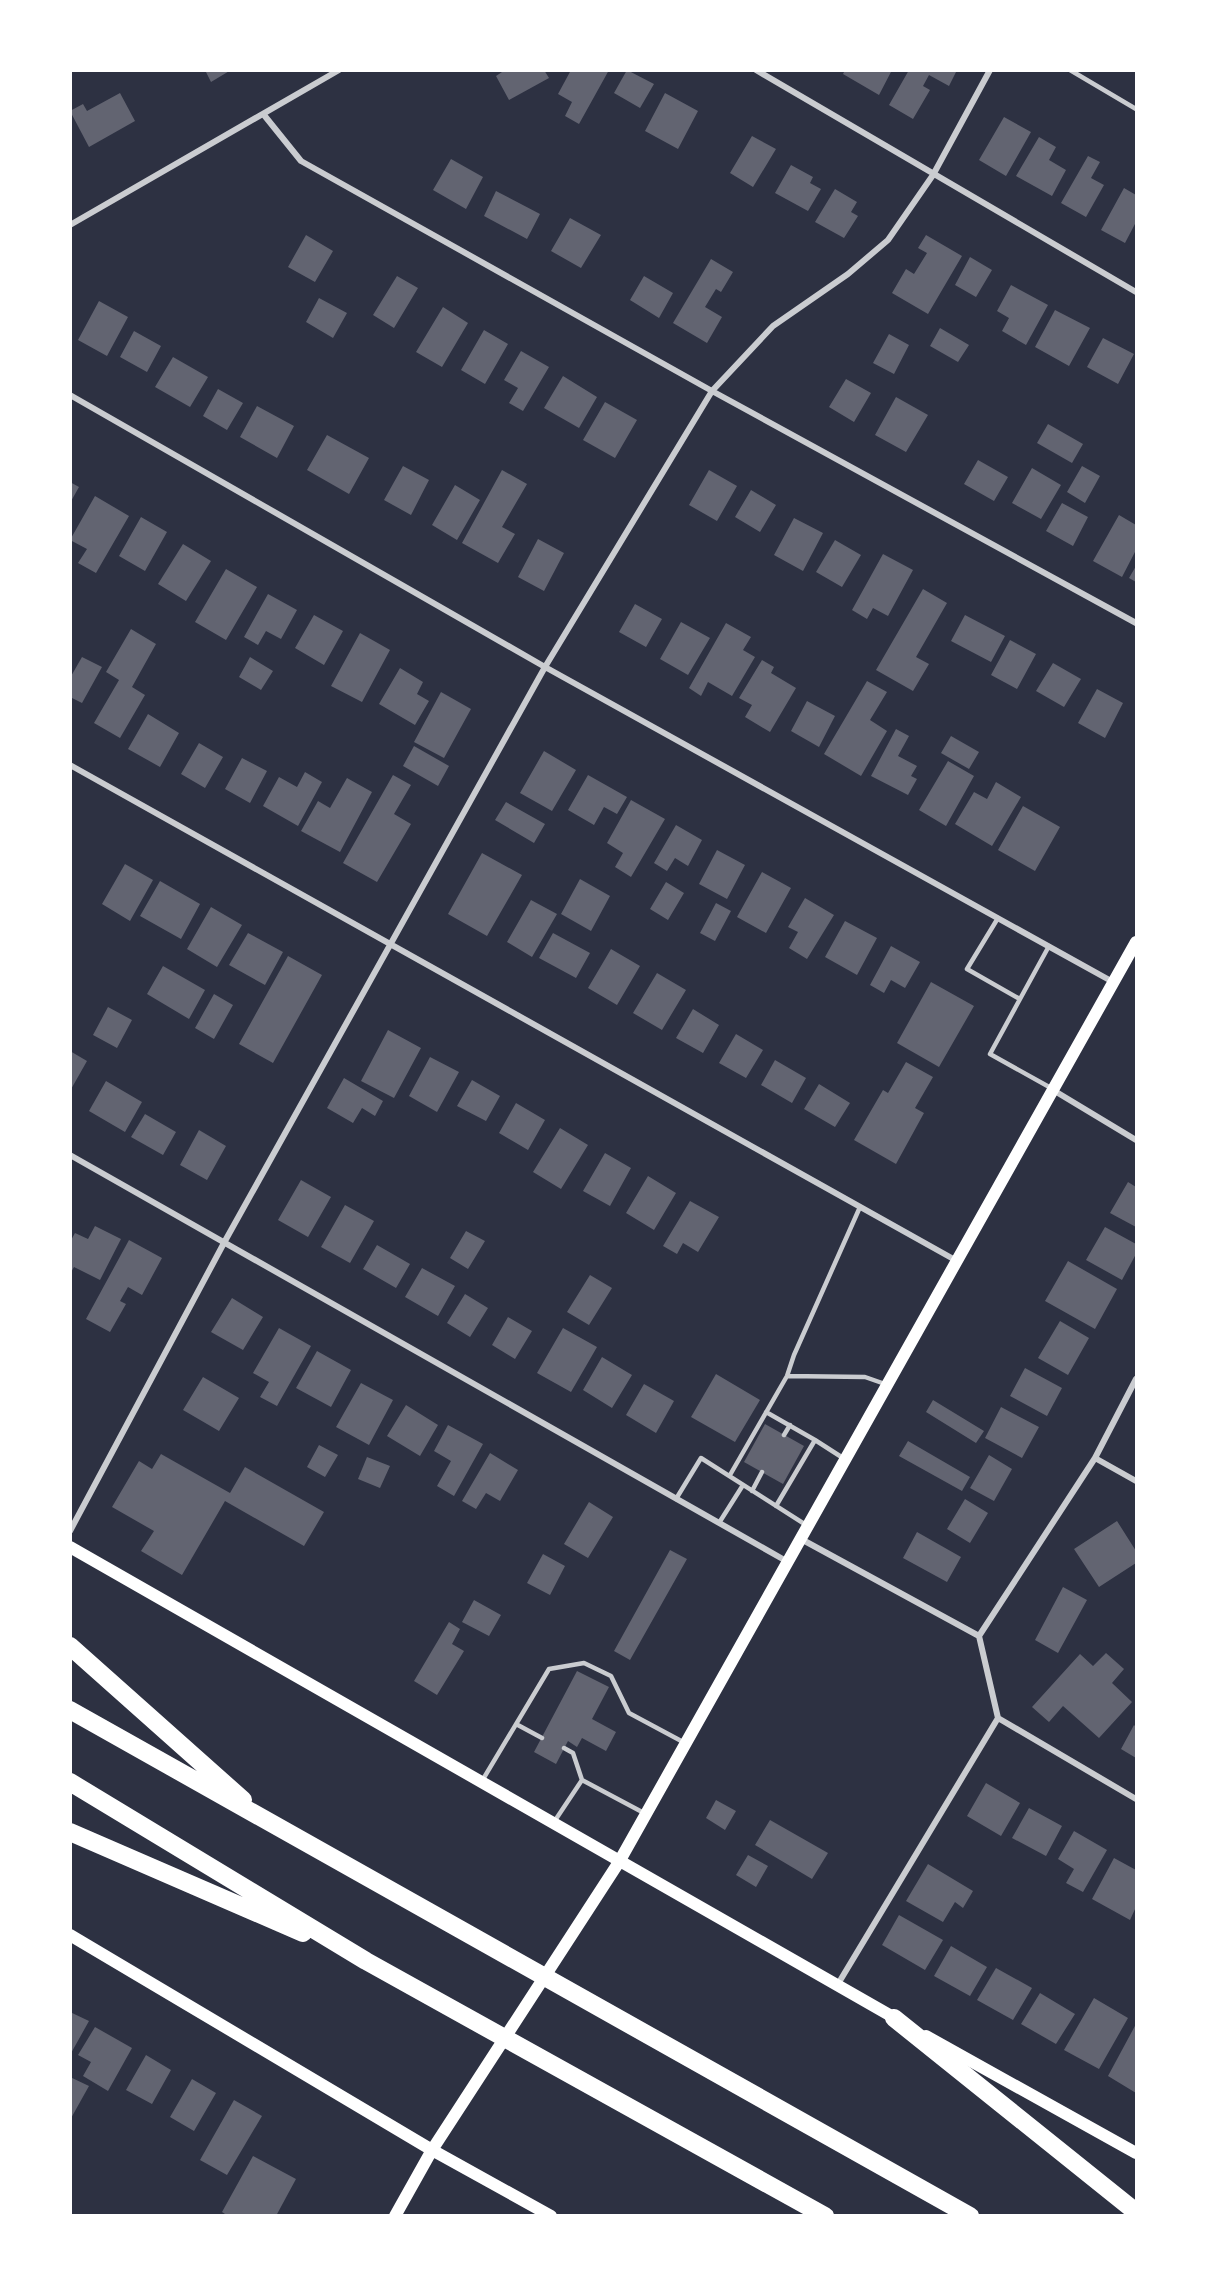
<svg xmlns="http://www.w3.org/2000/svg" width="1207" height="2286" viewBox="0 0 1207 2286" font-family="Mulish,sans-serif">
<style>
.building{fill:#626471}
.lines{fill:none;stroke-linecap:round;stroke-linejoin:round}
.service{stroke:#caccd0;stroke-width:4.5}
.minor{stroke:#caccd0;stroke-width:6}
.secondary{stroke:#fff;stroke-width:12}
.motorway{stroke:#fff;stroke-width:18}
</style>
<rect width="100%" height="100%" fill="#2d3142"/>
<path class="building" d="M205 70H231L211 82Z
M505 70H544L549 78 509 100 496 76Z
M571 70H609L579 124 565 116 572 102 558 94Z
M627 70 654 84 640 108 614 93Z
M845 70H892L879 95 843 74Z
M909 70H957L949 86 929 75 923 86 930 90 913 119 889 105Z
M120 93 135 121 89 147 70 111 83 104 87 111Z
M665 93 698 111 678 149 645 131Z
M1004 117 1031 132 1006 176 979 160Z
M752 136 776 149 753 187 730 173Z
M1039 137 1056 147 1049 160 1066 170 1052 196 1016 176Z
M1088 156 1100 162 1091 178 1104 185 1086 217 1061 203Z
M451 159 483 177 466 209 433 190Z
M791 165 813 177 810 183 821 189 808 211 775 193Z
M1124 188 1136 195V222L1125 243 1101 230Z
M835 189 857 202 851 212 858 216 844 238 815 222Z
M496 191 540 214 527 239 484 216Z
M570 218 601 235 581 268 551 251Z
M306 235 333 251 315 282 288 267Z
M926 235 962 256 928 314 892 293 906 269 914 274 927 253 918 248Z
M970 257 992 270 976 297 955 285Z
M711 259 733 272 721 292 716 289 705 307 722 317 707 343 673 323Z
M397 276 418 288 394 328 373 315Z
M644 276 673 293 659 318 630 300Z
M1011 285 1048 305 1026 345 1002 331 1009 318 997 311Z
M319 298 347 313 333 338 306 322Z
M99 301 128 317 107 356 78 340Z
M443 307 468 323 442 367 416 352Z
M1055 310 1090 328 1069 366 1035 347Z
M940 328 969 345 958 362 930 346Z
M484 330 508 344 485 384 461 370Z
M134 331 161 346 147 372 120 357Z
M889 334 909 345 894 374 873 363Z
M1103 338 1134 354 1118 384 1087 367Z
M521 351 549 367 523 411 509 403 518 388 504 380Z
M173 357 208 377 190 407 155 387Z
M563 376 597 397 579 428 544 408Z
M846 379 871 393 854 422 829 407Z
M218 389 243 403 227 430 203 416Z
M896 397 928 415 906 452 875 435Z
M605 402 637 420 615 458 583 440Z
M257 406 294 426 277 458 240 437Z
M1048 424 1083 444 1072 463 1037 443Z
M327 435 369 458 349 494 307 470Z
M978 460 1008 477 994 501 964 484Z
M403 466 429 480 411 515 384 500Z
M1082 466 1100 476 1085 503 1067 492Z
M1032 468 1061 485 1041 519 1012 503Z
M502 470 527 484 502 527 515 534 498 563 462 543Z
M709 470 737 486 717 521 689 505Z
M70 482 79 487 70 503Z
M455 485 480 500 457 540 432 525Z
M751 490 776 505 760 532 735 517Z
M95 496 129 516 96 573 78 563 87 549 70 540Z
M1062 503 1088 517 1073 546 1046 531Z
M1119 515 1136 525V550L1122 577 1093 561Z
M141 517 167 532 145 571 119 556Z
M794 518 823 533 803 571 774 555Z
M538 539 564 553 544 591 518 577Z
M835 540 861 555 842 587 816 572Z
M183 544 211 561 186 601 158 584Z
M883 554 913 570 888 616 873 608 867 619 852 610Z
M1136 566V582L1129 578Z
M226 569 257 587 226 640 195 622Z
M923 589 947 603 916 657 929 664 913 691 876 670Z
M268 594 297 610 281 639 266 631 258 645 244 637Z
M635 604 662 619 646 647 619 632Z
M314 615 343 631 324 665 295 648Z
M965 615 1005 636 991 662 951 641Z
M681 622 710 638 688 675 660 659Z
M726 623 751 637 743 650 755 657 732 696 708 682 701 696 689 688Z
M131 629 156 644 132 687 145 695 120 738 94 723 119 680 106 672Z
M360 633 390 650 362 702 331 686Z
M1010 640 1036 654 1017 689 991 675Z
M82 657 102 667 82 703 70 697V678Z
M250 657 273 671 261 690 239 677Z
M762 660 774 667 771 673 796 688 770 732 745 717 752 705 739 698Z
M1053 663 1081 679 1064 707 1036 691Z
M400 668 423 682 417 694 429 701 415 725 379 704Z
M867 681 887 692 870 720 887 731 861 776 824 754Z
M1097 689 1123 703 1105 738 1078 723Z
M441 692 471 709 444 758 414 742Z
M807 701 835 716 819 747 791 731Z
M148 714 179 733 160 767 128 749Z
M896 729 909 736 898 756 917 766 911 776 917 779 908 795 871 776Z
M951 736 979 752 969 769 941 753Z
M199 743 223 757 205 788 181 774Z
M414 746 449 766 438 786 403 766Z
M544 751 576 770 552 811 520 793Z
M242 758 267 771 250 803 225 789Z
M948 761 974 776 946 826 919 810Z
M305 772 322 782 298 826 263 806 279 777 297 787Z
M393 775 411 785 394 814 411 824 377 882 343 863Z
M588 775 627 797 617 814 604 807 594 825 568 810Z
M347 778 372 792 340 852 301 831 318 801 330 808Z
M996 782 1021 797 992 846 955 824 974 792 987 799Z
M631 800 665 819 631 877 615 867 623 853 607 843Z
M506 802 545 824 534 843 495 820Z
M1023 806 1060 827 1035 871 998 850Z
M676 825 702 840 688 866 675 858 667 871 654 863Z
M717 850 745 865 727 899 699 884Z
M482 853 522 875 487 936 448 914Z
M125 864 153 880 130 921 102 904Z
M762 872 791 888 766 933 737 917Z
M580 879 610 896 591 931 561 914Z
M160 881 200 904 181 939 140 916Z
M666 882 684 893 668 920 650 909Z
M805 898 834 915 807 959 789 948 798 932 788 927Z
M531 900 557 914 532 957 507 942Z
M716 903 731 911 715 941 700 933Z
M211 907 242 925 217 967 187 949Z
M845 921 877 938 857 975 825 957Z
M248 933 283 952 265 985 229 965Z
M553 933 590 953 576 978 539 958Z
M891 946 920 962 905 988 891 980 884 993 870 985Z
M611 949 640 966 617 1005 588 988Z
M288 956 322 975 273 1063 239 1044Z
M163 966 205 990 189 1019 147 994Z
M657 973 686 990 662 1030 633 1013Z
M931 982 974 1006 939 1067 897 1043Z
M214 994 233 1005 214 1039 195 1028Z
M108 1007 132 1020 117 1048 93 1035Z
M693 1009 719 1025 703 1053 676 1038Z
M388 1030 421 1048 394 1098 361 1081Z
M736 1034 763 1050 746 1078 719 1063Z
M70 1051 87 1061 70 1091Z
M430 1057 459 1072 437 1112 409 1096Z
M775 1060 806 1078 792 1103 761 1085Z
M906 1062 933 1077 915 1108 924 1113 896 1164 854 1140 883 1090 888 1093Z
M344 1078 383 1101 375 1116 362 1108 353 1123 327 1108Z
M472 1080 500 1096 486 1121 457 1106Z
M106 1081 142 1102 125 1132 89 1111Z
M819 1084 850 1103 835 1127 804 1109Z
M516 1103 545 1120 528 1150 499 1133Z
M145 1114 176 1132 163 1155 131 1137Z
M560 1128 588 1145 561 1189 533 1172Z
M199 1130 226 1146 207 1180 180 1165Z
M605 1153 631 1168 610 1206 583 1191Z
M648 1176 676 1193 654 1230 626 1213Z
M301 1180 331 1197 308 1237 278 1220Z
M1128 1182 1136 1187V1227L1110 1213Z
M690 1201 719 1217 698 1252 683 1243 677 1254 663 1246Z
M345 1205 374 1221 350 1263 321 1247Z
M95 1226 121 1239 100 1280 74 1267 70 1274V1242L75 1233 88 1239Z
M1105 1227 1136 1244V1254L1122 1280 1086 1260Z
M466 1231 485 1241 468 1269 450 1258Z
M129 1240 162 1258 142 1295 128 1287 120 1301 126 1304 110 1332 86 1319Z
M377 1245 410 1264 396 1288 363 1269Z
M1068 1261 1117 1289 1095 1329 1045 1301Z
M422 1268 455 1286 438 1316 405 1297Z
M590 1275 612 1288 589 1325 567 1312Z
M465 1294 488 1308 470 1337 447 1323Z
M232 1298 263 1317 243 1350 211 1332Z
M508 1317 532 1331 515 1359 492 1345Z
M1060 1321 1089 1338 1068 1375 1038 1358Z
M279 1328 311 1346 277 1406 260 1397 269 1382 253 1373Z
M563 1328 597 1347 571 1392 537 1373Z
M317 1351 351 1370 331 1407 296 1388Z
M602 1357 632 1375 612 1408 583 1390Z
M1025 1368 1062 1388 1047 1416 1010 1396Z
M716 1374 760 1400 735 1442 691 1417Z
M203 1377 239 1398 219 1431 183 1410Z
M361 1383 393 1400 369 1445 336 1427Z
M644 1384 674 1401 656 1433 626 1415Z
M933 1400 984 1431 976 1443 926 1412Z
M406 1405 438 1425 420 1456 387 1436Z
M1001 1407 1039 1427 1022 1458 985 1438Z
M765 1424 804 1446 783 1484 744 1462Z
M448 1425 483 1444 454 1496 437 1486 451 1461 434 1451Z
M908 1441 970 1477 962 1491 899 1456Z
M319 1445 338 1455 325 1477 307 1467Z
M490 1453 518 1470 500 1501 486 1493 476 1509 462 1501Z
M161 1454 230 1493 245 1467 324 1512 304 1546 225 1501 182 1575 141 1551 154 1531 112 1507 139 1461 152 1469Z
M989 1455 1012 1469 994 1501 970 1488Z
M367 1457 390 1466 380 1488 358 1479Z
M965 1499 988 1513 970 1543 947 1529Z
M589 1502 613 1517 588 1558 564 1544Z
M1117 1521 1136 1551V1563L1099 1587 1074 1549Z
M917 1532 961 1557 947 1582 903 1558Z
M670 1550 687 1559 630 1660 614 1651Z
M543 1554 565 1566 550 1595 527 1583Z
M1063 1587 1087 1600 1058 1653 1035 1640Z
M474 1600 501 1615 489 1636 462 1622Z
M449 1622 460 1629 452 1644 464 1651 437 1695 414 1681Z
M1106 1653 1124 1669 1112 1683 1132 1702 1099 1738 1063 1706 1049 1722 1032 1707 1080 1654 1093 1666Z
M577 1671 609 1687 592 1719 616 1732 606 1751 582 1738 577 1747 568 1741 556 1764 534 1752Z
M1134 1725 1136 1727V1758L1121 1749Z
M986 1783 1020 1803 1001 1836 967 1816Z
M716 1800 736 1811 725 1830 706 1818Z
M1029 1808 1062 1826 1046 1856 1012 1838Z
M770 1820 828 1853 812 1879 755 1845Z
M1074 1831 1107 1850 1083 1892 1066 1883 1074 1869 1058 1859Z
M748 1855 768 1866 756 1887 736 1875Z
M1114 1858 1136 1870V1907L1130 1920 1092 1899Z
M928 1864 973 1891 963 1908 955 1902 943 1922 906 1901Z
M899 1915 943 1940 925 1970 882 1945Z
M951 1946 987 1967 970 1996 934 1976Z
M996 1968 1032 1988 1013 2020 977 2000Z
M1040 1993 1075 2014 1056 2044 1021 2024Z
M1094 1998 1128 2018 1099 2069 1064 2050Z
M70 2012 89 2021 70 2055Z
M1136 2024V2093L1108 2076Z
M95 2027 132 2048 108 2091 83 2076 91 2062 78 2055Z
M146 2055 171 2070 152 2104 126 2090Z
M70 2077 89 2086 70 2120Z
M192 2079 216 2093 194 2131 170 2117Z
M234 2100 262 2116 227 2175 200 2160Z
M253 2156 296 2179 276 2216H228L222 2212Z"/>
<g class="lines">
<path class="service" d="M1070 70 1136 109
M998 918 967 969 1018 998
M1049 946 990 1054 1051 1088
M787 1376 865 1377 885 1384
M766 1412 815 1440 776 1506
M784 1435 790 1425
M815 1440 843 1458
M730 1475 787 1376 794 1355 860 1207
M752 1491 762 1472
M676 1499 701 1458 806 1525
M719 1523 743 1485
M516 1724 542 1738
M564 1748 573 1753 582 1780
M482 1781 549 1669 584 1663 611 1676 629 1713 685 1743
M554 1822 582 1780 644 1813"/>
<path class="minor" d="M756 70 1136 292
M264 115 301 161 712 391 1136 623
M70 225 339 70
M70 395 545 667 1113 982
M70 765 957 1261
M1053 1090 1136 1140
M70 1155 788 1562
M1095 1458 1136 1481
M70 1531 225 1241 545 667 712 391 773 326 848 274 888 240 933 175 990 70
M801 1539 979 1636
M998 1718 1136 1799
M838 1984 998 1718 979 1636 1095 1458 1136 1379"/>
<path class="secondary" d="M70 1547 900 2021
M70 1935 432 2150 551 2216
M926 2036 1136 2153
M395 2216 432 2150 619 1862 1136 942"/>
<path class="motorway" d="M70 1646 243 1800
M70 1710 970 2216
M70 1782 366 1961 825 2216
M70 1832 303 1933
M894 2018 1136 2212"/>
</g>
<rect width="1207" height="2286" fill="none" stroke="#ffffff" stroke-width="144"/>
</svg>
